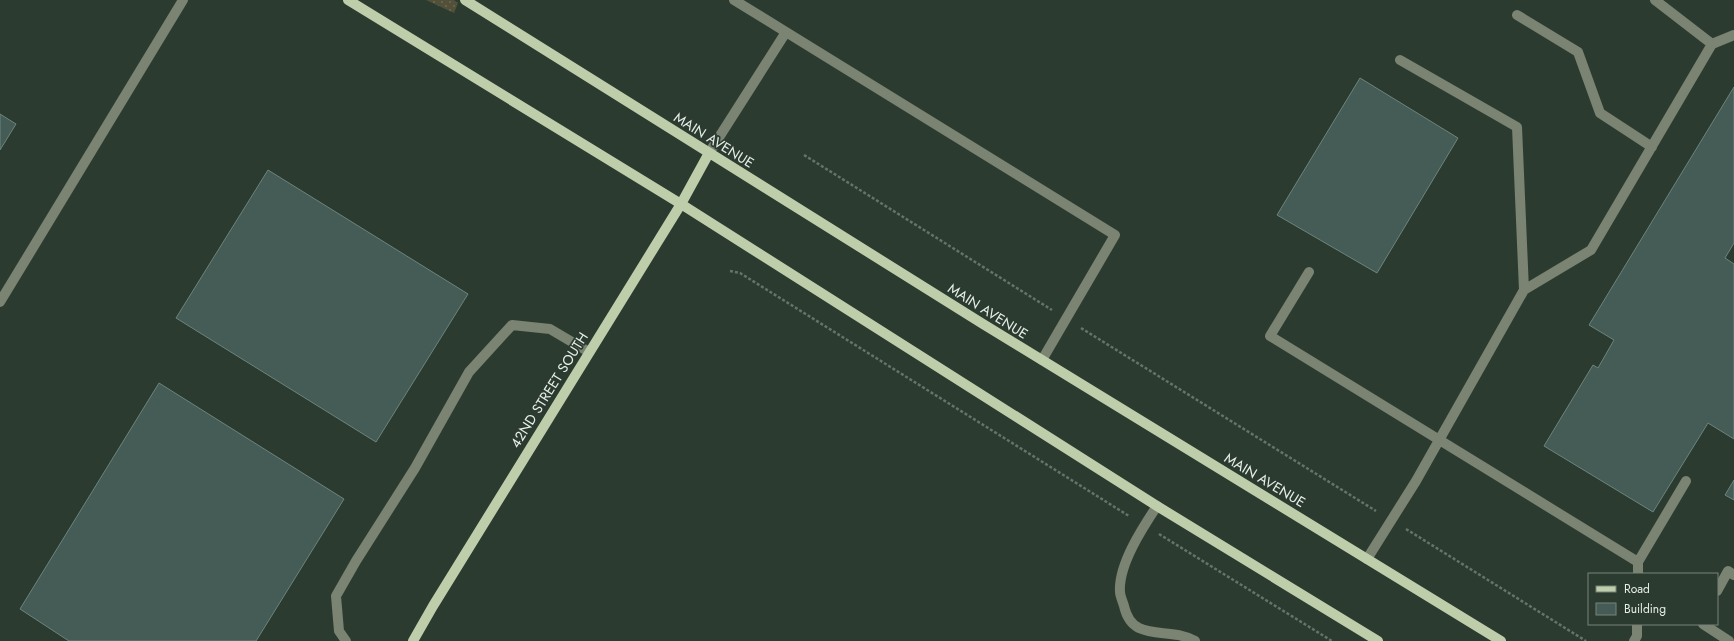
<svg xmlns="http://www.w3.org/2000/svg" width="1734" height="641" viewBox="0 0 1734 641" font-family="Jost,sans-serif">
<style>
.green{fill:url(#green-dots)}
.building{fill:#455c56;stroke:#6d847e}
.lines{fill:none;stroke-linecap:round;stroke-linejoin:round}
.path{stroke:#667369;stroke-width:2.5;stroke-dasharray:3 2;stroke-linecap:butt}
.minor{stroke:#7b8372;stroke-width:10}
.major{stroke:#beceab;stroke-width:10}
.labels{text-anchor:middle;stroke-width:3.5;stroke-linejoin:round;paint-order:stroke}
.street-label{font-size:14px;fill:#e6efe8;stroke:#2c3b30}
</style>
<defs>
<pattern id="green-dots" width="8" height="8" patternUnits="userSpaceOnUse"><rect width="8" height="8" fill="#525038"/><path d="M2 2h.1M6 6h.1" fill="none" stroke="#6b6a55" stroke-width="1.8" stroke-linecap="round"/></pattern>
</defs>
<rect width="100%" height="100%" fill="#2c3b30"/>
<path class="green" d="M426 0H454L458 3 454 13Z"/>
<path class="building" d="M1360 78 1458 138 1377 273 1277 215Z
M1734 87V243L1725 258 1734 264V439L1708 423 1653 512 1544 446 1593 365 1598 368 1614 340 1589 325Z
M0 114 16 124 0 150Z
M268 170 468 294 376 442 176 318Z
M159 383 344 499 256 641H69L20 609Z
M1734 480V500L1725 495Z"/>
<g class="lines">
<path class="path" d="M804 155 1052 310
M730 271 740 273 1129 516
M1081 328 1376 511
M1406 529 1586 641
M1159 534 1332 641"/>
<path class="minor" d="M1655 0 1712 44
M1517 15 1578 52 1600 113 1652 147
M786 32 1115 235 1042 360
M1400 60 1517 127 1524 290
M709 153 786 32 734 0
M1309 272 1270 336 1638 562V574
M0 302 183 0
M1157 506C1143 527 1118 565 1120 592 1120 596 1123 602 1124 606 1126 615 1131 624 1139 628 1156 636 1175 630 1195 641
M1367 559 1416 481 1524 290 1591 250 1712 44 1734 35
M1638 562 1686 481
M1717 591 1728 571 1734 575
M1703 624 1729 641
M346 641 339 631 336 596 356 561 415 468 469 372 512 325 550 329 589 352
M1634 641 1637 636V624"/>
<path class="major" d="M348 0 681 204 1157 506 1378 641
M465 0 983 324 1501 641
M413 641 433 606 681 204 709 153"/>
</g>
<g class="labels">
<g class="street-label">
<text transform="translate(714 140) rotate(32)" y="5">MAIN AVENUE</text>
<text transform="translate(988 311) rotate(32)" y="5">MAIN AVENUE</text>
<text transform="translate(549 390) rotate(-58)" y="5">42ND STREET SOUTH</text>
<text transform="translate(1265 480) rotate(31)" y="5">MAIN AVENUE</text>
</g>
</g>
<rect x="1588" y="573" width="130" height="52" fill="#2c3b30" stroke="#76837a"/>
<rect x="1596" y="586" width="20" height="6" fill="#beceab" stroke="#76837a"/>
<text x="1624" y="593" font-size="12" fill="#e6efe8">Road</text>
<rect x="1596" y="603" width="20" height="12" fill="#455c56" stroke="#76837a"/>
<text x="1624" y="613" font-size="12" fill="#e6efe8">Building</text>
</svg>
